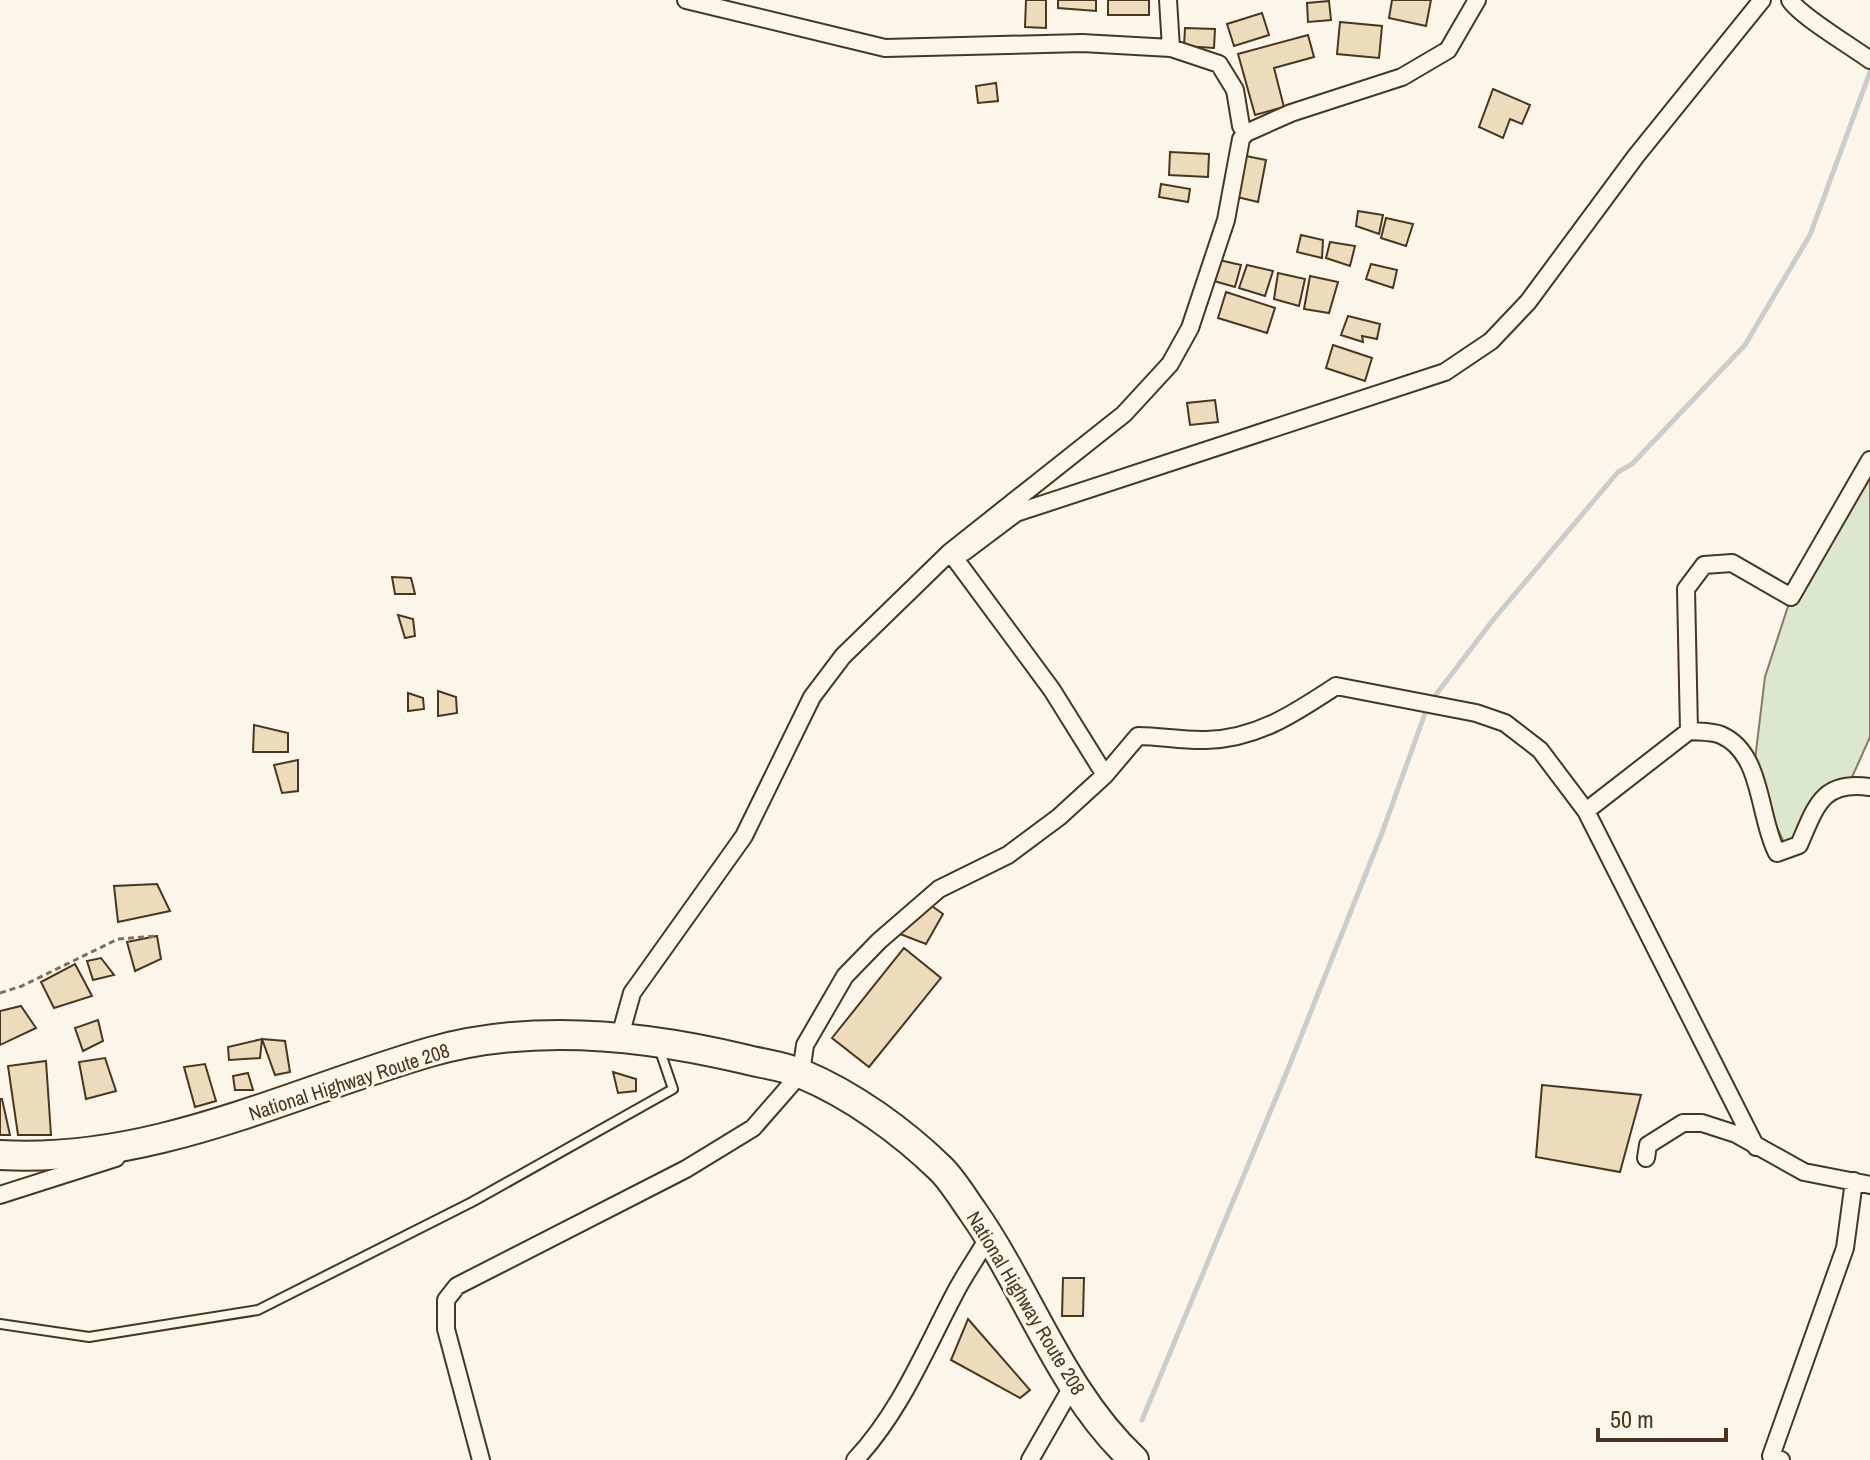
<svg xmlns="http://www.w3.org/2000/svg" width="1870" height="1460" viewBox="0 0 1870 1460" font-family="'Archivo Narrow',sans-serif">
<style>
.green{fill:#dce7d0;stroke:#887966;stroke-width:2}
.lines{fill:none;stroke-linecap:round;stroke-linejoin:round}
.stream{stroke:#c9cecd;stroke-width:5}
.building{fill:#ecdcbc;stroke:#4a3520;stroke-width:2}
.lane-casing{stroke:#4a3520;stroke-width:12}
.street-casing{stroke:#4a3520;stroke-width:20}
.highway-casing{stroke:#4a3520;stroke-width:32}
.path{stroke:#7f6f5c;stroke-width:3;stroke-dasharray:6 4;stroke-linecap:butt}
.lane{stroke:#fbf6e9;stroke-width:8}
.street{stroke:#fbf6e9;stroke-width:16}
.highway{stroke:#fbf6e9;stroke-width:28}
.labels{text-anchor:middle;stroke-width:6;stroke-linejoin:round;paint-order:stroke}
.street-label{font-size:20px;fill:#4a3520;stroke:#fbf6e9}
</style>
<rect width="100%" height="100%" fill="#fbf6e9"/>
<path class="green" d="M1870 479V737L1849 784 1787 849 1753 776 1765 677 1791 597Z"/>
<g class="lines">
<path class="stream" d="M1142 1420 1288 1069 1382 833 1428 705 1493 620 1618 472 1632 464 1745 345 1810 235 1870 72"/>
</g>
<path class="building" d="M1026 0H1046V28L1025 27Z
M1058 0H1096V11L1058 8Z
M1108 0H1149V15H1108Z
M1392 0H1431L1426 26 1389 18Z
M1329 1 1331 20 1308 22 1307 3Z
M1262 13 1269 35 1234 46 1227 24Z
M1340 22 1382 26 1379 58 1337 54Z
M1185 28 1215 29 1214 48 1184 46Z
M1308 35 1314 57 1274 68 1284 107 1255 115 1238 54Z
M996 83 998 101 978 103 976 86Z
M1493 89 1530 105 1522 124 1510 119 1503 138 1479 127Z
M1170 152 1209 154 1208 177 1169 175Z
M1246 156 1266 160 1258 202 1237 197Z
M1161 184 1190 189 1188 202 1159 197Z
M1358 211 1383 215 1379 234 1356 226Z
M1386 218 1413 224 1406 246 1381 238Z
M1301 235 1323 240 1322 258 1297 252Z
M1330 242 1355 246 1350 266 1326 258Z
M1219 260 1241 265 1235 287 1214 281Z
M1371 264 1397 270 1393 288 1366 279Z
M1247 265 1273 271 1265 296 1239 288Z
M1278 273 1305 279 1299 306 1274 299Z
M1310 276 1338 282 1329 313 1304 309Z
M1226 292 1275 308 1267 333 1218 318Z
M1348 316 1380 324 1377 339 1362 336 1363 342 1341 335Z
M1333 345 1372 358 1365 381 1326 368Z
M1215 400 1218 422 1190 425 1187 403Z
M392 577 411 578 415 594H395Z
M398 615 413 619 415 636 405 638Z
M438 691 456 697 457 713 438 716Z
M408 693 423 698 424 709 408 711Z
M254 725 288 733V752H253Z
M298 760V791L282 793 274 765Z
M157 884 170 911 118 922 114 886Z
M925 901 943 914 926 944 900 934Z
M157 936 161 959 135 971 127 942Z
M904 948 941 978 869 1067 832 1038Z
M101 958 114 975 93 980 87 961Z
M75 964 92 996 54 1008 41 982Z
M21 1006 36 1028 0 1045V1011Z
M98 1020 103 1041 83 1051 75 1028Z
M262 1039 285 1041 290 1072 275 1075Z
M262 1039 260 1058 229 1060 228 1047Z
M105 1058 116 1091 86 1099 79 1062Z
M46 1061 51 1135H18L8 1066Z
M205 1064 216 1101 195 1107 184 1067Z
M613 1072 636 1079V1091L618 1093Z
M248 1073 253 1090H235L233 1076Z
M1542 1085 1641 1095 1620 1172 1536 1157Z
M0 1099H2L10 1135H0Z
M1063 1278H1084L1083 1316H1062Z
M968 1319 1030 1390 1020 1398 951 1360Z"/>
<g class="lines">
<defs>
<path id="lane" d="M0 1324 89 1337 258 1310 472 1202 673 1089 659 1048"/>
<path id="street" d="M686 0 885 48 1082 43 1171 48 1219 64 1235 90 1241 126 1246 133
M1168 0 1171 48
M1790 0C1800 16 1851 46 1870 60
M950 552 1052 690 1105 775
M964 552 1016 513 1445 372 1491 341 1528 302 1636 156 1762 0
M1689 731 1686 589 1704 565 1732 563 1791 597 1870 460
M1586 811 1689 731C1699 732 1712 731 1721 735 1763 753 1758 817 1777 853L1799 845C1816 806 1822 780 1870 787
M620 1036 632 993 744 836 812 697 843 656 950 552 1124 414 1170 364 1190 328 1226 220 1241 139 1246 133 1291 113 1402 77 1448 50 1477 0
M1646 1158 1648 1145 1683 1123H1702L1736 1134 1804 1172 1870 1185
M0 1195 116 1158
M481 1460 446 1329V1300L457 1286 686 1169 753 1128 801 1073 805 1045 845 976 879 941 939 889 1008 855 1059 817 1105 775 1138 736C1161 736 1183 741 1206 740 1257 739 1295 713 1336 686L1476 713 1505 723 1540 750 1586 811 1756 1147
M855 1460C900 1412 924 1352 954 1295 964 1275 978 1256 989 1236
M1030 1460 1073 1385
M1781 1460 1771 1456 1845 1248 1854 1181"/>
<path id="highway" d="M0 1155C152 1164 289 1093 430 1052 530 1023 644 1035 744 1059 763 1064 784 1066 802 1074 852 1095 902 1131 941 1169 953 1181 963 1198 973 1212 1029 1292 1061 1392 1134 1460"/>
</defs>
<use href="#lane" class="lane-casing"/>
<use href="#street" class="street-casing"/>
<use href="#highway" class="highway-casing"/>
<path class="path" d="M0 993 22 986 118 939 157 936"/>
<use href="#lane" class="lane"/>
<use href="#street" class="street"/>
<use href="#highway" class="highway"/>
</g>
<g class="labels">
<g class="street-label">
<text transform="translate(349 1082) rotate(-18)" y="7">National Highway Route 208</text>
<text transform="translate(1026 1303) rotate(59)" y="7">National Highway Route 208</text>
</g>
</g>
<path d="M1598 1428v12h128v-12" fill="none" stroke="#4a3520" stroke-width="4"/>
<text x="1610" y="1428" font-size="24" fill="#4a3520" stroke="#fbf6e9" stroke-width="6" paint-order="stroke">50 m</text>
</svg>
